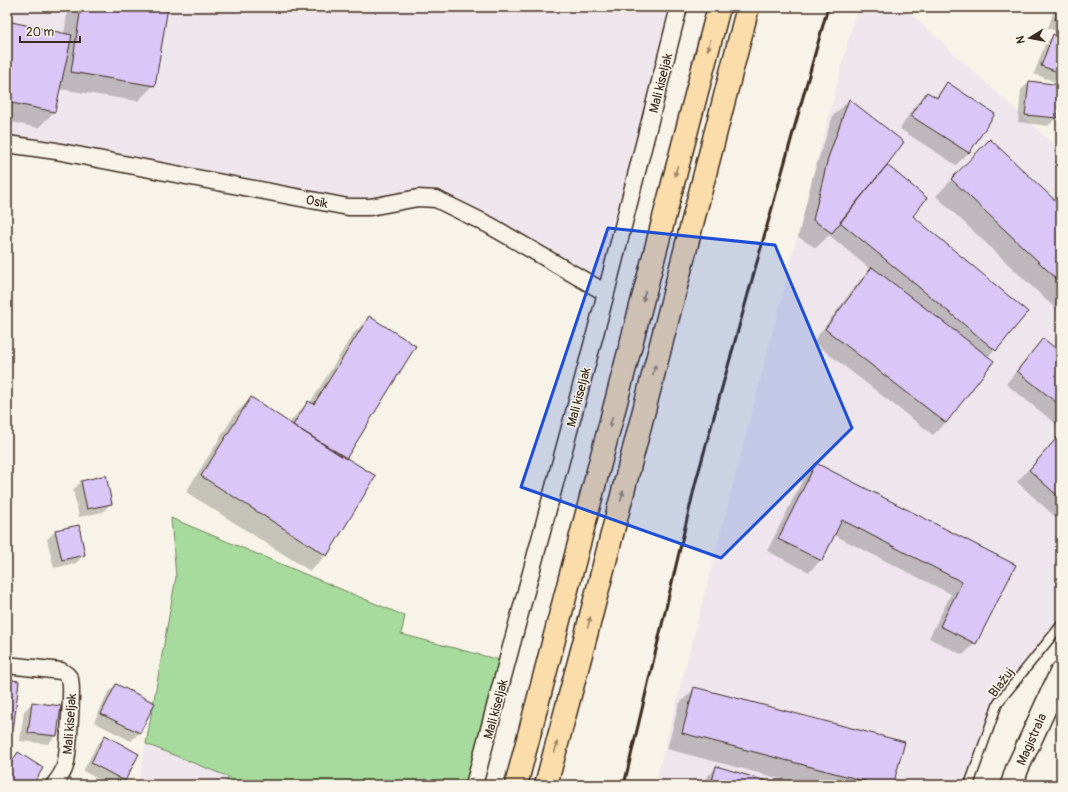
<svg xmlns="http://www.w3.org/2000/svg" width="1068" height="792" viewBox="0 0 1068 792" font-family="Pangolin,sans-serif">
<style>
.built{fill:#eee6ec}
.green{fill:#a7db9d;stroke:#71825e}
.shadow{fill:#0003}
.building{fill:#dac6f7;stroke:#3b2a1e}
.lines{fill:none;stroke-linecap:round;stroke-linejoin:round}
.service-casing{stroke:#3b2a1e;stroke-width:11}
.minor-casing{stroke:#3b2a1e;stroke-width:19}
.secondary-casing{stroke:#3b2a1e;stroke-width:25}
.trunk-casing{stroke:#3b2a1e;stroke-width:25}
.service{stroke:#f7f3e8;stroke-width:8}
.minor{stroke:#f7f3e8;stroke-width:16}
.secondary{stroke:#f7f3e8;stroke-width:22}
.trunk{stroke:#faddab;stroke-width:22}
.rail{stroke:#3b2a1e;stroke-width:3}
.oneway{fill:#9a8464}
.marked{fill:#1d4ed8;fill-opacity:0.2;stroke:#1d4ed8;stroke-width:3;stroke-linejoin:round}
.labels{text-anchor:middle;stroke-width:3;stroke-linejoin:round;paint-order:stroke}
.street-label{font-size:13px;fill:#3b2a1e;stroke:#f7f3e8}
</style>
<rect width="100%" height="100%" fill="#f7f3e8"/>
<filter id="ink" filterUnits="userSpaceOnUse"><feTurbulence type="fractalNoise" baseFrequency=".025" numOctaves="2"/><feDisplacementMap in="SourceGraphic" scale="8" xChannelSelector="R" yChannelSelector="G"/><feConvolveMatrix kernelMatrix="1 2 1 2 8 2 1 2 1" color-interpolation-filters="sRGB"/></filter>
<g filter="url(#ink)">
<path class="built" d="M7 7H684L606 293 444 202 370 207 7 144Z
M857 7H903L1061 151V625L998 703 969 785H655Z
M146 744 229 777 226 785H138Z"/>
<path class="green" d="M171 518 405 616 401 634 507 662 474 785H226L229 777 146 744 176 577Z"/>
<path class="shadow" d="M68 7H167L154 85 138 101 59 89 54 112 38 128 7 121V22L64 34Z
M1055 7H1061V33L1048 28Z
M1053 36 1061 39V84L1034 74 1045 44Z
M1029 82 1056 118 1048 126 1018 122 1021 90Z
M947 84 994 114 968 153 956 165 900 129 915 105 927 93 934 98Z
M849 100 886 165 911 216 1027 312 988 357 993 361 945 423 933 435 813 342 860 280 871 270 829 235 816 248 798 237 813 175 833 116Z
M974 156 1061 207V314L936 196Z
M369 318 345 459 326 555 310 571 186 492 235 414 251 398 289 424 293 418 309 402 310 403 353 334Z
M1043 340 1061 354 1060 427 1006 384 1031 352Z
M1061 433V522L1017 482Z
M816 465 1014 565 975 643 963 655 929 638 951 594 834 535 821 560 809 572 767 551 804 477Z
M81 482 111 503 103 512 79 517 73 490Z
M56 531 84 555 76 563 54 568 47 539Z
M7 680 12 731 7 736Z
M116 685 153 704 139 733 131 741 94 722 108 693Z
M695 688 892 785H804L667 749 679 704Z
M32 703 56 736 48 744 20 741 24 711Z
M105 737 124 780 119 785H109L83 771 97 745Z
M18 753 32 785H7V766Z
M717 767 776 785H703L704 780Z"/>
<path class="building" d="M81 7H168L155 86 71 72Z
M1060 7H1061V23L1055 20Z
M7 21 72 35 55 112 7 102Z
M1053 34 1061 38V73L1041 66Z
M1029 81 1061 85 1057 118 1025 115Z
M947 82 995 114 969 153 911 116 927 92 937 98Z
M849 99 904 142 887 165 832 233 813 220 828 158Z
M990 139 1061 206V283L951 179Z
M887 165 927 198 913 216 1028 312 996 351 840 222Z
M872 267 994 361 946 423 825 329Z
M369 316 416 346 346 459 293 425 308 401 314 404Z
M1043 338 1061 353V406L1017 371Z
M251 397 293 425 376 476 327 556 201 476Z
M1061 433V499L1029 470Z
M816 463 1016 565 976 644 940 626 962 582 842 520 822 561 778 539Z
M106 475 112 504 87 509 81 481Z
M79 525 85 555 62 560 55 530Z
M7 679 19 681 13 732 7 731Z
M116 684 155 703 140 733 101 714Z
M694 687 905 742 893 785H880L682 733Z
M32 702 61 706 57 736 28 733Z
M105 735 139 754 125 781 91 763Z
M18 752 43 768 33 785H7V769Z
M716 766 780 785H711Z"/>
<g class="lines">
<defs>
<path id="service" d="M969 785 998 703 1061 625"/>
<path id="minor" d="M7 144 56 151 348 207H370L418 198 436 199 489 225 606 293
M7 665 61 671C65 673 68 675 70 679 73 687 68 757 65 766 63 773 58 780 54 785
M474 785 606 293 679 7"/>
<path id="secondary" d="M1012 785 1017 769 1061 673"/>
<path id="trunk" d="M516 785 719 7
M546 785 585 639 748 7"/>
</defs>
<use href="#service" class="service-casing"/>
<use href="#minor" class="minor-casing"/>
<use href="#secondary" class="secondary-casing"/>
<use href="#trunk" class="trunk-casing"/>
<use href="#service" class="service"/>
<use href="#minor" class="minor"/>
<use href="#secondary" class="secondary"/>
<use href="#trunk" class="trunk"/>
<path class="rail" d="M624 785 696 481 828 7"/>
</g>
<defs><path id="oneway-solid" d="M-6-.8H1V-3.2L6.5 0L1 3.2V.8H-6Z"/></defs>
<g class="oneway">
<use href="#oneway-solid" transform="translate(709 45) rotate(105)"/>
<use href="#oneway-solid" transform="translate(676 171) rotate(105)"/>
<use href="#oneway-solid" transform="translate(644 296) rotate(105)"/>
<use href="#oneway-solid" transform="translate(654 370) rotate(-76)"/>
<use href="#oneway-solid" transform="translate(611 422) rotate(105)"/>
<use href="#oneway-solid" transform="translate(622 496) rotate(-76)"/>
<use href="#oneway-solid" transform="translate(589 622) rotate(-76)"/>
<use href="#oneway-solid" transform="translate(556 747) rotate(-75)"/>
</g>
</g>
<path class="marked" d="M608 228 775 245 852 428 721 558 521 487Z"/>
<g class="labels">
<g class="street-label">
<text transform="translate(660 83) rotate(-76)" y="5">Mali kiseljak</text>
<text transform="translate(317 201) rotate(11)" y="5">Osik</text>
<text transform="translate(578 397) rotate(-75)" y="5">Mali kiseljak</text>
<text transform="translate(1001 682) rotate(-53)" y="5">Blažuj</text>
<text transform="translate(495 709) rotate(-75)" y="5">Mali kiseljak</text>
<text transform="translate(69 724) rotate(-86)" y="5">Mali kiseljak</text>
<text transform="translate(1031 739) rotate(-66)" y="5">Magistrala</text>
</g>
</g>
<rect width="1068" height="792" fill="none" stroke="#f7f3e8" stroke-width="24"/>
<rect x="12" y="12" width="1044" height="768" fill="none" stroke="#3b2a1e" stroke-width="1.5" filter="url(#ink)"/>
<g transform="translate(1030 38) rotate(259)" stroke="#f7f3e8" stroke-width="3" paint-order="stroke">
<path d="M0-3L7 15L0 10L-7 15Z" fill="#3b2a1e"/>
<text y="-6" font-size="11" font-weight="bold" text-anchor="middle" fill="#3b2a1e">N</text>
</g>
<path d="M20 36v6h60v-6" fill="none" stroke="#3b2a1e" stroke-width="2"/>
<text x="26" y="36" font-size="12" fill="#3b2a1e" stroke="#f7f3e8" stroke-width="3" paint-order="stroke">20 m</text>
</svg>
